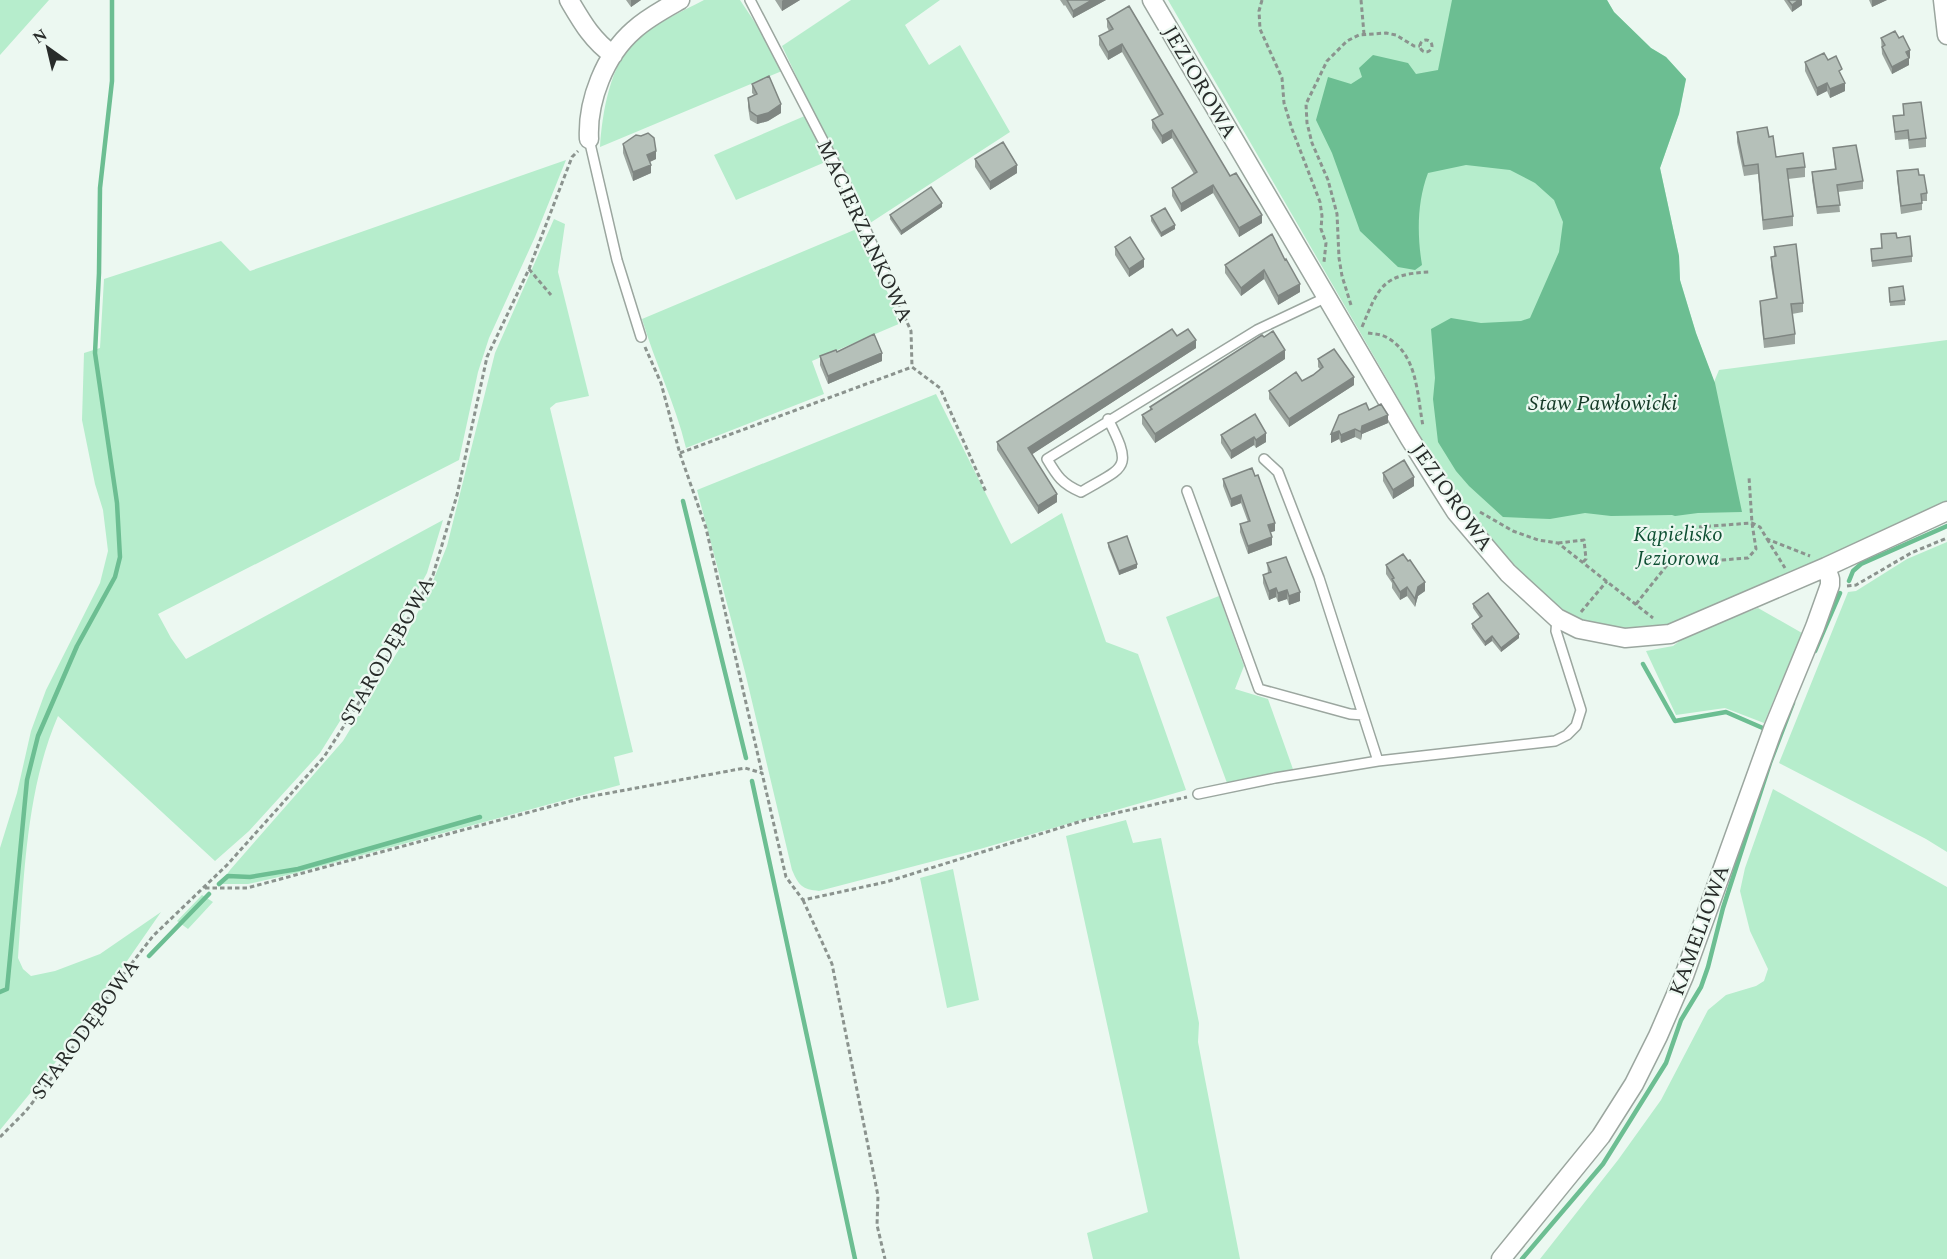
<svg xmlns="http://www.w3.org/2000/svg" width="1947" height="1259" viewBox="0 0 1947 1259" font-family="Spectral,serif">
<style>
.green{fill:#b6edcc}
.water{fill:#6cbe92}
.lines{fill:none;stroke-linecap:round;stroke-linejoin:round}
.stream{stroke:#6cbe92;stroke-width:4.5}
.lane-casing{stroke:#9ba69f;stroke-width:12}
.street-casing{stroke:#9ba69f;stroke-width:21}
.path{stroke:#8b938e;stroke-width:3;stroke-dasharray:4.5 3;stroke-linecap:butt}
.lane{stroke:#fff;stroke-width:9}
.street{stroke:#fff;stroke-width:18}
.wall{fill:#9ca59f}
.shaded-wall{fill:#7f8682}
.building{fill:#b5c0b9;stroke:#7f8682;stroke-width:1.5}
.labels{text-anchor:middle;stroke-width:4.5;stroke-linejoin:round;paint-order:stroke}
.street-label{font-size:21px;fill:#282c2a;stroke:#ecf8f1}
.park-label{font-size:21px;font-style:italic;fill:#0e5033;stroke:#ecf8f1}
.water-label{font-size:22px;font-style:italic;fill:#153a27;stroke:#ecf8f1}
</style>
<rect width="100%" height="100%" fill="#ecf8f1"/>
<path class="green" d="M0 0H49L0 55Z
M704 0H740L762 33 782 71 600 147C602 114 610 62 637 40 657 22 681 12 704 0Z
M851 0H940L905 25 929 65 960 45 1010 132 867 225 782 46Z
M1168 0H1607L1614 12 1651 48 1666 57 1686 79 1679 114 1660 168 1679 256 1680 280 1696 333 1714 382 1719 370 1947 340V503L1789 577 1671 626 1626 632 1584 623 1553 603 1532 585 1467 510 1446 481Z
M807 115 830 160 736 200 714 155Z
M566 160 535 237 489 338 478 372 459 460 158 614 171 638 186 659 443 520 427 573 393 636 320 753 249 831 215 861 58 716C26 790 24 878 18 958L23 969 31 976 55 971 100 954 161 912 64 1052 0 1130V848L17 793 31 731 46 690 100 583 108 551 103 510 95 484 82 420 84 353 100 348 104 279 221 241 250 271Z
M554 219 565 224 558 272 589 396 556 403 550 408 633 752 614 757 620 785 296 873 248 884H220L230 870 343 741 401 646 431 586 447 546 495 353Z
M859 228 901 323 812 361 824 394 686 448C675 403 655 363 642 319Z
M936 394 1011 544 1062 513 1106 642 1138 654 1186 790 980 849 819 891C802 889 799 886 792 870L745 672 697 490Z
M1947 542V852L1926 839 1779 763 1848 592 1856 591 1907 559Z
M1219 596 1244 666 1235 689 1268 699 1294 772 1227 783 1166 617Z
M1758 608 1802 633 1764 723 1725 708 1676 715 1646 651 1673 646 1689 634Z
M1773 789 1947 887V1259H1540L1618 1160 1661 1100 1708 1010 1726 995 1756 986 1764 981 1768 969 1750 931 1740 891 1745 868Z
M1126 820 1133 843 1161 838 1199 1023 1198 1042 1204 1074 1240 1259H1093L1087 1233 1148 1212 1066 836Z
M953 869 979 1000 947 1008 920 878Z
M202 895 213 902 188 929 177 921Z"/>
<path class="water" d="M1452 0H1607L1614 12 1651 48 1666 57 1686 79 1679 114 1660 168 1679 256 1680 280 1696 333 1715 383 1742 512 1698 513 1675 516 1672 515 1611 516 1585 513 1550 519 1503 517 1469 486 1456 471 1438 442 1433 399 1435 378 1431 329 1451 318 1481 323 1521 321 1530 318 1559 252 1563 222 1554 200 1535 183 1510 170 1466 165 1428 173C1417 202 1417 235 1422 265L1415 270 1398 267 1360 231 1332 153 1316 120 1328 77 1351 84 1362 77 1359 68 1373 55 1408 63 1416 74 1438 70Z"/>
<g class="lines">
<path class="stream" d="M683 501 746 758
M1849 581 1853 571 1861 564 1947 526
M1815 651 1840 593
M1643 664 1675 721 1726 712 1765 729
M752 781 855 1259
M219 884 228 876 250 877 298 869 480 817
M149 956 209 894
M0 992 7 989 27 780 38 736 77 646 115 577 120 557 117 503 95 353 99 273 100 188 112 81V0
M1522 1259 1603 1164 1666 1063 1681 1020 1701 987 1708 967 1723 908 1770 763 1793 703"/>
<defs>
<path id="lane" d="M750 0 846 185 884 271
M589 139 617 260 641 337
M1108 419C1134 470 1125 466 1081 492 1062 484 1057 476 1047 459L1257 330 1327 297
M1264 459 1278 472 1319 578 1378 761
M1187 491 1259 689 1350 714 1363 715
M1198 794 1275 778 1378 761 1555 741 1567 735 1576 726 1581 710 1556 631 1557 618"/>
<path id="street" d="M569 0C582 22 592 40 613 55
M1152 0 1410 439 1456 512 1508 573 1557 618 1579 629 1625 638 1670 634 1826 567 1947 511
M1943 0 1947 35
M589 139C587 101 605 55 634 30 647 18 664 9 680 0
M1501 1259 1601 1136 1634 1084 1658 1036 1684 976 1773 729 1815 627 1830 585V579L1826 567"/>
</defs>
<use href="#lane" class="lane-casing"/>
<use href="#street" class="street-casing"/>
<path class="path" d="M1262 0 1259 11 1260 29 1282 78 1284 103 1292 129 1320 202 1322 216 1321 229 1326 243 1324 262
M1361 0 1364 34
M1420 46a6 6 0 1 1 12 0a6 6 0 1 1-12 0Z
M529 269 551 295
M889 282 911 331 912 367 940 388 986 492
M1351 305 1342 276 1339 258 1337 214 1328 180 1312 143 1307 123 1306 104 1327 61 1347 41 1359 35 1386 33 1396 35 1414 46H1420
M1362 327C1379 286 1383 274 1430 272
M1368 333C1374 334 1380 334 1386 337 1418 354 1417 395 1423 426
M645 347 661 383 680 454 706 528 762 773
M680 453 912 367
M1480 512 1513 531 1538 540 1558 543 1653 618
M1684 528 1752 523 1760 527 1767 539 1810 556
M1767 539 1785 568
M1558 543 1584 540 1586 559 1583 562
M1847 586 1856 585 1911 553 1947 538
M1636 604 1668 564 1748 558 1756 549 1752 523 1749 477
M1581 612 1607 581
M205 888H247L582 798 745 768 762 773 786 877 803 900 886 882 1085 820 1187 797
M803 900 832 964 878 1196 877 1225 885 1259
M0 1137 26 1111 50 1080 125 972 153 936 227 865 324 757 374 679 433 575 457 495 487 357 529 269 572 157 578 151"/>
<use href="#lane" class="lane"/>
<use href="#street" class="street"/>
</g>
<path class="wall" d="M626 0H641L631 7Z
M775 0H800L782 11Z
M1060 0H1106L1073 18 1065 5 1064 6Z
M1784 0H1802V5L1792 12Z
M1869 0H1887L1872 7Z
M1107 19 1230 176 1262 223 1239 237 1213 193 1181 212 1172 196V188L1194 174 1172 138 1162 144 1152 128V120L1159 116 1122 52 1108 60 1099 45V36L1109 31 1107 27Z
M1881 38 1910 58H1909V65L1892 74 1882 54Z
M1828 60 1842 77 1845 91 1830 98 1827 91 1817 96 1805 71V62Z
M752 84 781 113 768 121 757 124 750 120 748 107V98L754 95 752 93Z
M1903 104 1926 138V147L1909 149 1908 139 1895 140 1893 116 1903 115Z
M1737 132 1769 137 1776 157 1805 167V177L1788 179 1793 216V226L1763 230 1758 174 1744 176 1737 142Z
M623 144 656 159 650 162 651 173 633 181 623 153Z
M1833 148 1863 181V189L1838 192 1840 212 1817 214 1812 180V172L1835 170Z
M975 159 1017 173 990 190 975 167Z
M1897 171 1919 175 1927 193V201H1922V210L1901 214 1897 179Z
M942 207 901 235 890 219V215Z
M1151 216 1175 229 1161 237 1151 221Z
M1272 234 1300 292 1278 305 1264 279 1241 296 1225 273V265Z
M1881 234 1897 238 1912 256V262L1872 267 1871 249 1882 248Z
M1115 247 1144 267 1129 277 1115 255Z
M1774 247 1803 303V312L1792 314 1795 334V344L1764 348 1760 310V301L1776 298 1771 266V257L1774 256Z
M1889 288 1905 300V305L1890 306Z
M1177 336 1196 348 1032 454 1057 502 1038 514 997 450V442Z
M837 352 882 361 828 384 820 365V356Z
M1285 359 1155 443 1142 424V415L1150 410V407Z
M1318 359 1354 385 1289 427 1269 399V391L1302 381 1313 375 1320 369 1318 367Z
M1369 410 1388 423 1362 434 1361 440 1355 437 1341 443 1339 439 1331 443V434Z
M1255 414 1266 442 1256 448 1254 445 1231 459 1221 443V435Z
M1383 473 1414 486 1393 499 1383 481Z
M1223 479 1275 531 1270 532 1272 545 1248 554 1240 532V524L1248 522 1241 503 1231 507 1223 486Z
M1108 543 1137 568 1119 575 1108 547Z
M1267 563 1300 601 1289 605 1287 599 1278 602 1276 597 1269 600 1263 583V575L1268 573Z
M1386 565 1425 591 1418 596 1415 607 1407 596 1400 600 1392 588V583L1386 574Z
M1473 604 1519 638 1501 652 1492 641 1485 646 1472 628V624L1480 618 1473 608Z"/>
<path class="shaded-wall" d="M631 0H641L631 7Z
M783 0H800L782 11V1Z
M1092 0H1106L1073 18V11Z
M1799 0H1802V5L1792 12V5Z
M1872 0H1887L1872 7Z
M1122 44V52L1108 60V52Z
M1910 50V58L1906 59V52Z
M1909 58V65L1892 74V67Z
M1827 83V91L1817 96V88Z
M1845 83V91L1830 98V89Z
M781 104V113L768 121 757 124V116Z
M1172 130V138L1162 144V136Z
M656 151V159L647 163V155Z
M651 165V173L633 181V172Z
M1017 165V173L990 190V182Z
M1213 185V193L1181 212V204Z
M942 203V207L901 235V231Z
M1262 215V223L1239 237V228Z
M1175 225V229L1161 237V233Z
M1144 259V267L1129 277V269Z
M1264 270V279L1241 296V288Z
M1300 284V292L1278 305V296Z
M1196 340V348L1028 457V448Z
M1285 350V359L1155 443V434Z
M882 353V361L828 384V376Z
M1354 377V385L1289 427V419Z
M1388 415V423L1362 434 1361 440V432L1362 426Z
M1355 429V437L1341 443V435Z
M1339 431V439L1331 443V434Z
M1266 433V442L1256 448V440Z
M1254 437V445L1231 459V451Z
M1414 477V486L1393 499V490Z
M1057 494V502L1038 514V506Z
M1241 495V503L1231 507V499Z
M1275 523V531L1268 533V525Z
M1272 537V545L1248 554V546Z
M1137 564V568L1119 575V571Z
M1425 582V591L1418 596 1415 607V599L1418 587Z
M1407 587V596L1400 600V592Z
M1276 588V597L1269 600V591Z
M1287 590V599L1278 602V593Z
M1300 592V601L1289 605V596Z
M1519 634V638L1501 652V648Z
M1492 636V641L1485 646V642Z"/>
<path class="building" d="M1067 0H1092L1073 11Z
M1788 0H1799L1792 5Z
M1129 6 1230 176 1236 173 1262 215 1239 228 1213 185 1181 204 1172 188 1197 172 1172 130 1162 136 1152 120 1163 114 1122 44 1108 52 1099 36 1113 29 1107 19Z
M1895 31 1899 38 1903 36 1910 50 1906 52 1909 58 1892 67 1882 47 1885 45 1881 38Z
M1824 53 1828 60 1836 56 1842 69 1839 71 1845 83 1830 89 1827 83 1817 88 1805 62Z
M769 76 781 104 768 113 757 116 750 111 748 98 757 94 752 84Z
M1921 102 1926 138 1909 140 1908 130 1895 132 1893 116 1904 115 1903 104Z
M1767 127 1769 137 1773 136 1776 157 1803 153 1805 167 1787 169 1793 216 1763 220 1758 164 1744 166 1737 132Z
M648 133 654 138 656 151 647 155 651 165 633 172 623 144 636 135 641 136Z
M1003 142 1017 165 990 182 975 159Z
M1856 145 1863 181 1837 185 1840 205 1817 207 1812 172 1836 169 1833 148Z
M1918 169 1919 175H1924L1927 193 1921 194 1922 203 1901 206 1897 171Z
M931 187 942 203 901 231 890 215Z
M1165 208 1175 225 1161 233 1151 216Z
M1896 233 1897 238 1910 236 1912 256 1872 261 1871 249 1882 248 1881 234Z
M1272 234 1285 260 1286 259 1300 284 1278 296 1264 270 1241 288 1225 265Z
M1130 237 1144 259 1129 269 1115 247Z
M1796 244 1803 303 1791 304 1795 334 1764 339 1760 301 1777 298 1771 257 1776 256 1774 247Z
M1903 286 1905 300 1890 302 1889 288Z
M1172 329 1177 336 1188 329 1196 340 1028 448 1057 494 1038 506 997 442Z
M1273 331 1285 350 1155 434 1142 415 1152 409 1150 407 1262 335 1264 337Z
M874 334 882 353 828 376 820 356 836 350 837 352Z
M1334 349 1354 377 1289 419 1269 391 1296 372 1302 381 1313 375 1323 367 1318 359Z
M1366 403 1369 410 1381 404 1388 415 1362 426 1361 432 1355 429 1341 435 1339 431 1331 434 1339 415Z
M1255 414 1266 433 1256 440 1254 437 1231 451 1221 435Z
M1404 460 1414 477 1393 490 1383 473Z
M1252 468 1255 476 1258 475 1275 523 1268 525 1272 537 1248 546 1240 524 1250 521 1241 495 1231 499 1223 479Z
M1127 536 1137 564 1119 571 1108 543Z
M1403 554 1408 561 1410 560 1425 582 1418 587 1415 599 1407 587 1400 592 1392 579 1394 578 1386 565Z
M1286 557 1300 592 1289 596 1287 590 1278 593 1276 588 1269 591 1263 575 1271 572 1267 563Z
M1488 593 1519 634 1501 648 1492 636 1485 642 1472 624 1482 616 1473 604Z"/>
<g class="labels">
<g class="street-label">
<text transform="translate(1200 82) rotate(60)" y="7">JEZIOROWA</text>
<text transform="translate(865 231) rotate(65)" y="7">MACIERZANKOWA</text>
<text transform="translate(1452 497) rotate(55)" y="7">JEZIOROWA</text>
<text transform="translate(387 651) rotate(-60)" y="7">STARODĘBOWA</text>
<text transform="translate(1699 930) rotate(-70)" y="7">KAMELIOWA</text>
<text transform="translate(85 1029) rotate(-54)" y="7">STARODĘBOWA</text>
</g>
<g class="park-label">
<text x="1678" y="541">Kąpielisko<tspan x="1678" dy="24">Jeziorowa</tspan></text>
</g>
<g class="water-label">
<text x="1603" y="410">Staw Pawłowicki</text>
</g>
</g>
<g transform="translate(48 48) rotate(326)" stroke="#ecf8f1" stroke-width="4.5" paint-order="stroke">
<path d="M0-4.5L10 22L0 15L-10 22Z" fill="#282c2a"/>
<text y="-9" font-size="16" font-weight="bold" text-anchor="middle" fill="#282c2a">N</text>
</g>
</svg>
